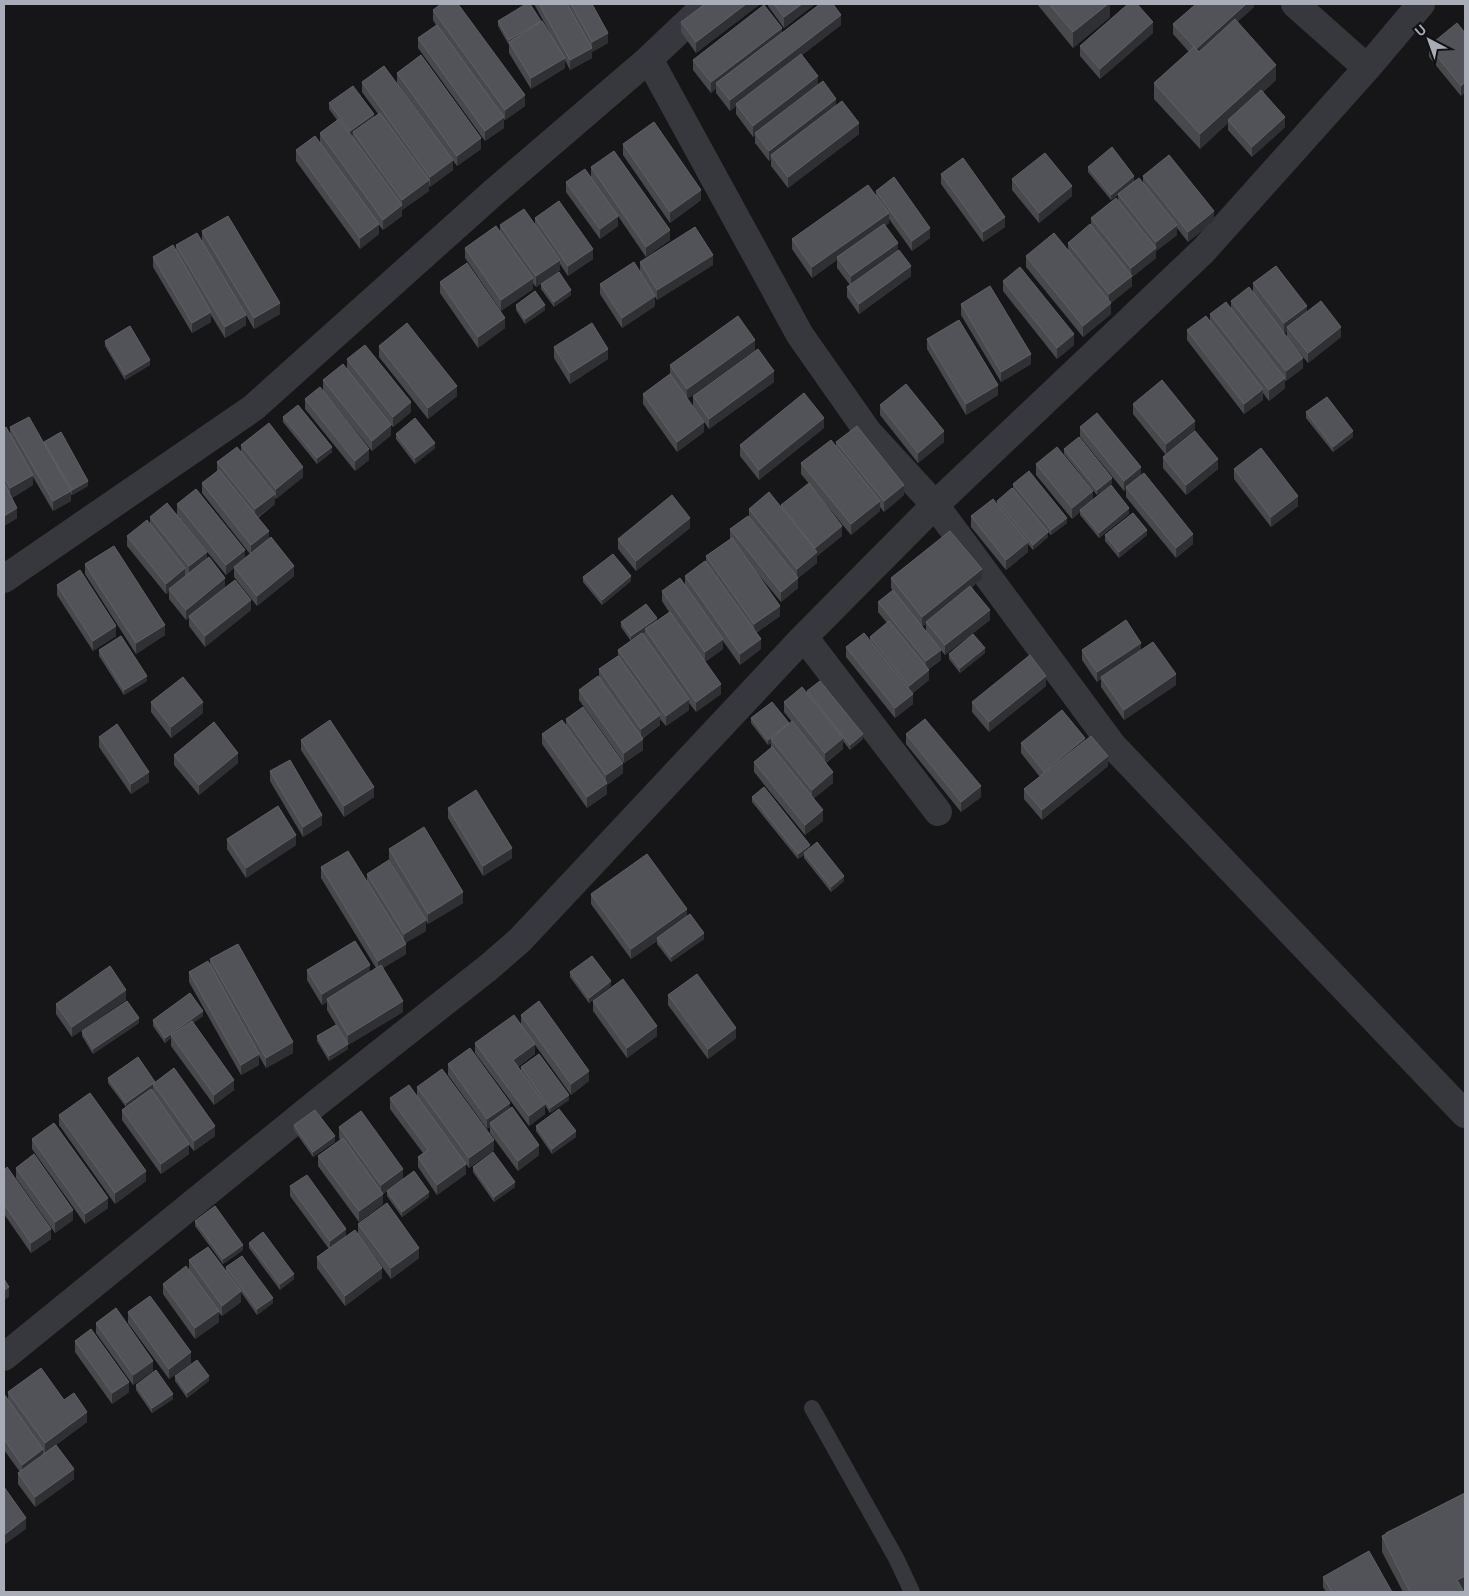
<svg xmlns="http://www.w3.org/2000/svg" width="1469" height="1596" viewBox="0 0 1469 1596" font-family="Ubuntu,sans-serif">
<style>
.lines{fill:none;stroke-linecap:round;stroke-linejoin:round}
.lane{stroke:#37383d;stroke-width:16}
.street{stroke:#37383d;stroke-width:28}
.wall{fill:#47494d}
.shaded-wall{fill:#2f3033}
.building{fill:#525359;stroke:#5f6168}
</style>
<rect width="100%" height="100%" fill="#161618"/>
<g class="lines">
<path class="lane" d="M812 1408 896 1558 912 1592"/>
<path class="street" d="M1295 4 1367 68
M649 59 800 335 868 432 935 505 1113 746 1465 1114
M4 579 253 408 494 192 649 59 707 4
M804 637 938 812
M4 1357 318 1102 489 967 520 940 804 637 935 505 1203 251 1367 68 1421 4"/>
</g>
<path class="wall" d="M534 4H592L608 43 592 52V58L570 70 565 60V68L531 89 509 53V45L498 26V21L541 22 551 35Z
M705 4H760L696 53 681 32V22Z
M768 4H815L784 28 768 6Z
M1037 4H1110V17L1073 48Z
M1254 4V7L1237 22 1276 80 1263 92 1285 127 1252 157 1228 130V123L1200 149 1154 99V83L1189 52 1173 34V24Z
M1465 8V21L1464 20V9Z
M433 10 525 106 505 120 504 119V128L485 141 418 48V38L436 25 433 20Z
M841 25 802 55 818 85 859 134 788 188 771 166V159L769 161 755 143V135L753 137 736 114V106L730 111 716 93V88L711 93 693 70V60L782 33Z
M1153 33 1100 79 1080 56V46Z
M1465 33 1461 96 1429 57V46Z
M397 73 481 149 457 166 397 83Z
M362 82 453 170 430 187 429 185V191L402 210V216L383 230 379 225V234L360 249 296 161V150L320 142V133L337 120 329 109V103L374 117 378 114 362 92Z
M623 144 701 200 670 223 623 155Z
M591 167 670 240 646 257 618 216V226L600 239 566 192V182L591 177Z
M1088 167 1143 183V176L1214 221 1188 242 1177 228V235L1156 251V258L1132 277V286L1111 303V314L1083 337 1026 267V256L1068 250V243L1091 225V218L1118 200V195L1111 200 1088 172Z
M941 174 1005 227 983 242 941 184Z
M1012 179 1072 196 1039 223 1012 190Z
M876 191 930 238 912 251 889 219V223L885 226 911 276 859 314 847 297V287L850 285 837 268V260L812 278 792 249V239L876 195Z
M535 218 593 259 568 276 560 264V270L536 287 533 283V289L501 311 465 258V248L500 231V225H535Z
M202 231 280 314 254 329 235 296 246 325 225 338 211 315V322L192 333 153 267V257L176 252V245L202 241Z
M640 262 713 265 657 300 640 272Z
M1003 281 1074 345 1057 359 1003 291Z
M440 282 505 328 478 348 440 293Z
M1253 283 1307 312 1341 337 1308 363 1287 337V331L1284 334 1303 368 1286 381 1285 380V388L1269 401 1263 393V400L1244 414 1187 340V330L1210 321V314L1231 308V301L1253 293Z
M541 284 571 295 554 307 541 289Z
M600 284 655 306 622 328 600 294Z
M961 304 1031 364 1001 382 961 315Z
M516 305 545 310 525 324 516 310Z
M927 339 998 395 966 415 927 349Z
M105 341 150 365 125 380 105 346Z
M379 346 457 396 428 419 379 357Z
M554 347 608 359 570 384 554 358Z
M755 350 687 399 704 432 677 452 643 404V394L670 375V365Z
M347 359 411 412 393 427 391 425V435L372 451 323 391V380L347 369Z
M774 382 709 429 693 406V396Z
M305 399 369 460 355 471 305 409Z
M1133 404 1195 431 1218 469 1186 495 1163 468V457L1166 455 1133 414Z
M880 405 944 442 918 463 880 415Z
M1306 412 1353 437 1333 452 1306 418Z
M283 417 332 452 317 464 283 422Z
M10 427 44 443V442L88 486 72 495 71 494V501L53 511 33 477V485L12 498 17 518 4 526V429L10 435Z
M1080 427 1141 475 1193 544 1176 558 1126 497V489L1124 491 1080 437Z
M824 428 759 480 740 456V445Z
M396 434 435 448 415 464 396 439Z
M836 442 904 495 884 512 880 507V511L851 535 801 474V463L836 447Z
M241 445 303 477 276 499 275 497V504L258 518 269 539 294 576 257 606 234 577V568L226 575 177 515V504L245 558 250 554 202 493V483L217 471V462L241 452Z
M1064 449 1112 483 1097 495 1064 454Z
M1036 464 1093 500 1129 514 1099 538 1080 515V512L1072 519 1036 475Z
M1234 469 1298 506 1271 527 1234 479Z
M1013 484 1067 523 1051 535 1048 532V537L1033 550 1028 544V552L1006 570 971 527V516L997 504V501L1013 489Z
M781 505 842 536 817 556V563L798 578V588L781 602 752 567 780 616 756 633 761 649 740 665 723 641V649L705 662 721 694 696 712 689 703V710L666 726 660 719V725L642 739 643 750 624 763 579 700V690L599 677V669L618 656V650L631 641 621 627V622L657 621 669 612 662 601V591L685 585V576L706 562V556L730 539V529L749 516V509L781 507Z
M150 517 207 559 225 587 251 610 205 647 189 626V618L186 620 169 599V592L166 594 127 546V536L150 524Z
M690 528 636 571 618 549V539Z
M1105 535H1147L1119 558 1105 541Z
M85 564 165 635 136 654 85 574Z
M583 577 631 581 602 605 583 582Z
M891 578 982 579 972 587 990 620 945 655 926 632V624L922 627 941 660 929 669V680L913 693V704L895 718 846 657V647L870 640V637L887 623 878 612V602L916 620 891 588Z
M57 585 116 636 93 651 57 595Z
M99 650 147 681 124 695 99 656Z
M1082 650H1141L1176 685 1124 720 1101 687V679L1097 682 1082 660Z
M985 653 960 673 949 659V654Z
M1046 686 989 732 972 712V702Z
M807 691 863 739 850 750 843 741V749L826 763 833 783 814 798 823 821 805 835 754 772V762L771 748V743L768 745 751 723V718L789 724 792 722 784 712V702L807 694Z
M151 702 203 713 171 738 151 712Z
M566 719 623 773 607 785V794L587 808 542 744V734L566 725Z
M906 734 981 797 961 812 906 744Z
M99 737 149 782 131 794 99 747Z
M301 740 374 797 344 817 301 750Z
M1085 740 1108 766 1042 820 1024 799V789L1040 777 1021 753V743Z
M174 755 238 763 199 795 174 765Z
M270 771 322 825 303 837 270 781Z
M752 797 810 848 844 881 831 892 804 858V855L798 859 752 802Z
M448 808 512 858 483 876 448 818Z
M227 839 296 845 246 878 227 849Z
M389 849 463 903 428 924 389 859Z
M321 867 367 880V874L426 931 405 943 406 954 383 968 403 1012 348 1045V1049L329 1061 317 1041V1036L339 1030 327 1010V1002L322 1005 307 980V970L370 972 376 968 321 878Z
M591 894 687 916 704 939 671 962 657 944V941L631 959 591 904Z
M210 959 293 1053 266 1068 259 1056V1065L241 1075 189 982V972L210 967Z
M570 972 611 986 589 1003 570 977Z
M668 995 736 1038 708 1059 668 1005Z
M126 1000 72 1037 56 1014V1004Z
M593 1001 657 1036 627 1058 593 1011Z
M521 1015 589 1081 571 1095 535 1045V1054L518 1067 521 1071V1067L569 1100 550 1113 545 1105V1114L529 1126 475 1053V1043L521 1024Z
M203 1016 193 1023 234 1090 214 1105 171 1046V1038L165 1043 153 1026V1020Z
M139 1023 93 1054 82 1036V1031Z
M448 1064 510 1109 539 1155 518 1171 490 1133V1127L487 1129 448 1075Z
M108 1078 155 1082 215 1136 194 1151 189 1145V1154L161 1174 122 1120V1110L126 1107 108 1083Z
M417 1087 494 1150 469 1168 466 1164V1174L437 1195 418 1167V1157L423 1153 390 1109V1098L417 1096Z
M59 1115 146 1181 115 1204 59 1125Z
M294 1125 335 1142 313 1157 294 1130Z
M536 1126 576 1137 552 1154 536 1131Z
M339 1127 403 1178 429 1197 402 1217 387 1196V1191L383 1194V1204L359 1222 318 1166V1156L340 1140 339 1137Z
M32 1139 108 1208 85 1224 32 1149Z
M473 1167 515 1187 494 1202 473 1172Z
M16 1168 73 1220 55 1233 16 1178Z
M4 1170 51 1239 31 1253 4 1214Z
M290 1186 346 1236 382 1278 345 1306 317 1268V1257L329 1249 290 1196Z
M195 1221 243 1250 223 1264 195 1226Z
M358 1224 419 1258 391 1279 358 1234Z
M249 1243 294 1279 280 1290 249 1248Z
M189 1260 226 1271V1267L273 1303 257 1315 241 1292V1302L222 1316 219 1313V1322L195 1339 163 1294V1284L189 1269Z
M128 1312 191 1363 169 1379 128 1323Z
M96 1323 153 1371 133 1385 96 1333Z
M75 1341 129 1392 112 1404 75 1352Z
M175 1376 209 1381 187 1398 175 1381Z
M136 1385 173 1399 152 1413 136 1390Z
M8 1392 64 1400 87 1422 56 1445 74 1479 35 1507 18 1484V1473L20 1472 4 1450V1394L8 1400Z
M1465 1493V1591L1464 1592H1403L1382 1552V1536L1386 1535V1533Z
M1323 1577 1392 1592H1326L1323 1587Z"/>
<path class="shaded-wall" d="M746 4H760L696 53V42Z
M802 4H815L784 28V17Z
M1108 4H1110V17L1073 48V32Z
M1246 4H1254V7L1196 59V49Z
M841 15V25L737 105 736 104V106L730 111V100Z
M541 21V26L509 43V40Z
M1153 22V33L1100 79V69Z
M782 28V38L716 83V88L711 93V82Z
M608 33V43L592 52V42Z
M592 48V58L570 70V60Z
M565 58V68L531 89V78Z
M1276 65V80L1230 122 1228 120V123L1200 149V134Z
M818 76V87L755 133V135L753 137V126Z
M1465 82V93L1461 96V86Z
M525 95V106L505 120V110Z
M836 99V109L771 155V159L769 161V151Z
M374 114V120L353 132V135L350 137V131Z
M504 117V128L485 141V131Z
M1285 117V127L1252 157V147Z
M859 123V134L788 188V177Z
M481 138V149L457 166V156Z
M453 160V170L430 187V177Z
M1134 176V181L1111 200V195Z
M429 180V191L402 210V200Z
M1072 186V196L1039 223V213Z
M701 190V200L670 223V212Z
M402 205V216L383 230V220Z
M1214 211V221L1188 242V232Z
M889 213V223L839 259 837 257V260L812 278V267Z
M618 216V226L600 239V229Z
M1005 217V227L983 242V232Z
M379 224V234L360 249V238Z
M1177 225V235L1156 251V258L1132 277V286L1111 303V314L1083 337V326L1109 304V294L1131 277V268L1156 248V242Z
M930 228V238L912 251V241Z
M670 230V240L646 257V247Z
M898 243V253L851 287V276Z
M593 249V259L568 276V266Z
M713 255V265L657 300V290Z
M560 260V270L536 287V276Z
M911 266V276L859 314V304Z
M533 278V289L501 311V300Z
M571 290V295L554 307V302Z
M655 296V306L622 328V318Z
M280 303V314L254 329V318Z
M545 305V310L525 324V319Z
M1307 306V316L1287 327V331L1284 334V323Z
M211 312V322L192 333V323Z
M246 315V325L225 338V327Z
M505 318V328L478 348V337Z
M1341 327V337L1308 363V353Z
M1074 334V345L1057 359V348Z
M755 340V350L687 399V389Z
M608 349V359L570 384V373Z
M1031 354V364L1001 382V372Z
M1303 358V368L1286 381V371Z
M150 360V365L125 380V375Z
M774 371V382L709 429V419Z
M1285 378V388L1269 401V390Z
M998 385V395L966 415V404Z
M457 386V396L428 419V408Z
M1263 389V400L1244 414V404Z
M411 402V412L393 427V417Z
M824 418V428L759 480V470Z
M1195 421V432L1166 455V444Z
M704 422V432L677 452V442Z
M391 425V435L372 451V441Z
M944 431V442L918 463V453Z
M1353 431V437L1333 452V447Z
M435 443V448L415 464V458Z
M332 447V452L317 464V458Z
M369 449V460L355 471V461Z
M1218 459V469L1186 495V485Z
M303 467V477L276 499V489Z
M1141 467V477L1126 487V489L1124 491V481Z
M33 475V485L10 499V488Z
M1112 478V483L1097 495V490Z
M88 481V486L72 495V490Z
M904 485V495L884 512V501Z
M71 491V501L53 511V501Z
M1093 491V501L1080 510V512L1072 519V508Z
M275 494V504L255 519V509Z
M1298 496V506L1271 527V517Z
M880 501V511L851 535V524Z
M17 508V518L4 526V516Z
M1129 508V514L1099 538V533Z
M690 518V528L636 571V561Z
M1067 518V523L1051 535V530Z
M842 526V536L817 556V563L798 578V588L781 602V592L797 579V569L815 554V548Z
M1147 530V535L1119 558V552Z
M269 531V541L251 555V545Z
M1048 532V537L1033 550V545Z
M1193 534V544L1176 558V548Z
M1028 542V552L1006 570V560Z
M245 550V560L234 567V568L226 575V565Z
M207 552V562L189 576V566Z
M294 566V576L257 606V596Z
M185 568V579L169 589V592L166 594V584Z
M982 569V579L928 623 926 622V624L922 627V617Z
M631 576V581L602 605V600Z
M225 578V588L189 616V618L186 620V610Z
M251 600V610L205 647V636Z
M780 606V616L754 634V624Z
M990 610V620L945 655V645Z
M657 618V624L645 629V632L631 641V636Z
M165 625V635L136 654V643Z
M116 626V636L93 651V641Z
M723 639V649L705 662V652Z
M761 639V649L740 665V654Z
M1141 643V653L1101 677V679L1097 682V672Z
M985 648V653L960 673V668Z
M941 650V660L926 671V661Z
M929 670V680L909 696V686Z
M1176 674V685L1124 720V710Z
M147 676V681L124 695V690Z
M1046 676V686L989 732V722Z
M721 684V694L696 712V702Z
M913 694V704L895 718V708Z
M689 699V710L666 726V716Z
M203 702V713L171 738V727Z
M660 715V725L641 739V729Z
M789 723 771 739V743L768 745V740Z
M863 734V739L850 750V745Z
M843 738V749L825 763V753Z
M1085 738V748L1044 782V772Z
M643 739V750L624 763V753Z
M238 753V763L199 795V785Z
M1108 756V766L1042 820V810Z
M623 763V773L607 785V794L587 808V797L606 784V775Z
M149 772V782L131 794V784Z
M833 772V783L812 800V790Z
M981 786V797L961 812V802Z
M374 787V797L344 817V806Z
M823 810V821L805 835V825Z
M322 815V825L303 837V827Z
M296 835V845L246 878V868Z
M810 845V850L804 853V855L798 859V854Z
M512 848V858L483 876V866Z
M844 876V881L831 892V887Z
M463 892V903L428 924V914Z
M687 909V919L657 938V941L631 959V949Z
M426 920V931L404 944V934Z
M704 933V939L671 962V957Z
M406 944V954L378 971V961Z
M370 965V976L327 999V1002L322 1005V994Z
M611 981V986L589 1003V998Z
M126 990V1000L72 1037V1027Z
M403 1001V1012L348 1045V1049L329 1061V1056L348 1044V1035Z
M203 1011V1016L173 1037 171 1035V1038L165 1043V1038Z
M139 1018V1023L93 1054V1049Z
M657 1026V1036L627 1058V1048Z
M736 1028V1038L708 1059V1049Z
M293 1042V1053L266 1068V1058Z
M535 1044V1054L513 1071V1060Z
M259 1054V1065L241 1075V1065Z
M589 1071V1081L571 1095V1084Z
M234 1080V1090L214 1105V1095Z
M153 1084V1089L126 1108V1103Z
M569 1095V1100L550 1113V1108Z
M510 1103V1113L490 1123V1127L487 1129V1119Z
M545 1104V1114L529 1126V1116Z
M215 1126V1136L194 1151V1141Z
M576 1131V1137L552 1154V1149Z
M335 1136V1142L313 1157V1152Z
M494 1140V1150L469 1168V1158Z
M189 1144V1154L161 1174V1164Z
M539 1145V1155L518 1171V1161Z
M466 1164V1174L437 1195V1185Z
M403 1169V1179L381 1195V1185Z
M146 1171V1181L115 1204V1193Z
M515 1182V1187L494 1202V1197Z
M429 1192V1197L402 1217V1212Z
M383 1194V1204L359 1222V1211Z
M108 1198V1208L85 1224V1214Z
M73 1210V1220L55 1233V1222Z
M51 1229V1239L31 1253V1243Z
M346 1229V1239L330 1251V1241Z
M243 1245V1250L223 1264V1259Z
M419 1248V1258L391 1279V1268Z
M382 1268V1278L345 1306V1296Z
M294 1274V1279L280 1290V1284Z
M9 1287V1297L4 1300V1290Z
M241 1291V1302L222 1316V1306Z
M273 1298V1303L257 1315V1309Z
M219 1311V1322L195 1339V1328Z
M191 1352V1363L169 1379V1369Z
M153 1361V1371L133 1385V1375Z
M209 1376V1381L187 1398V1393Z
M129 1382V1392L112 1404V1393Z
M173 1394V1399L152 1413V1408Z
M87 1412V1422L45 1453V1443Z
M43 1449V1459L22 1475V1465Z
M74 1469V1479L35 1507V1497Z
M26 1518V1529L4 1545V1535Z
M1465 1576V1591L1463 1592 1457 1580Z"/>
<path class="building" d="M441 4H458L525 95 505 110 433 10Z
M526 4H530L541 21 509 40 498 21Z
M539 4H567L592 48 570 60Z
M571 4H592L608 33 592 42Z
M705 4H746L696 42 681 22Z
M774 4H802L784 17Z
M820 4H833L841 15 730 100 716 83Z
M1049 4H1108L1073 32Z
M1128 4H1137L1153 22 1100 69 1080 46Z
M1196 4H1246L1196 49 1173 24Z
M764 5 782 28 711 82 693 60Z
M1235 19 1276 65 1200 134 1154 83 1194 47 1199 52Z
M542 21 565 58 531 78 509 42Z
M1457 23 1465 33V82L1461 86 1429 46Z
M437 25 504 117 485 131 418 38Z
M801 54 818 76 753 126 736 104Z
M421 55 481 138 457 156 397 73Z
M384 66 453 160 430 177 362 82Z
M823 81 836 99 769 151 755 133Z
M353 86 374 114 350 131 329 103Z
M1261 90 1285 117 1252 147 1228 120Z
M842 101 859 123 788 177 771 155Z
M380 113 429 180 402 200 353 132Z
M339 119 402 205 383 220 320 133Z
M654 122 701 190 670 212 623 144Z
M315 136 379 224 360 238 296 150Z
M1112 147 1134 176 1111 195 1088 167Z
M614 151 670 230 646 247 591 167Z
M1045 153 1072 186 1039 213 1012 179Z
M1169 155 1214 211 1188 232 1143 176Z
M963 158 1005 217 983 232 941 174Z
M585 169 618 216 600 229 566 182Z
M894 177 930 228 912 241 876 191Z
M1139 178 1177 225 1156 242 1118 194Z
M868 185 889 213 812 267 792 239Z
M1116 198 1156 248 1131 268 1091 218Z
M559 201 593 249 568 266 535 218Z
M524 209 560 260 536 276 500 225Z
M228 216 280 303 254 318 202 231Z
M884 224 898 243 851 276 837 257Z
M1090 224 1132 276 1109 294 1068 243Z
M496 226 533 278 501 300 465 248Z
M695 227 713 255 657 290 640 262Z
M197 233 246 315 225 327 176 245Z
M1054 233 1111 303 1083 326 1026 256Z
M173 245 211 312 192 323 153 257Z
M899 250 911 266 859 304 847 287Z
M634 262 655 296 622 318 600 284Z
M467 263 505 318 478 337 440 282Z
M1276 266 1307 306 1284 323 1253 283Z
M1020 267 1074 334 1057 348 1003 281Z
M559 272 571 290 554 302 541 284Z
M990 286 1031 354 1001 372 961 304Z
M1249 287 1303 358 1286 371 1231 301Z
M535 291 545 305 525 319 516 305Z
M1321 301 1341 327 1308 353 1287 327Z
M1226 302 1285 378 1269 390 1210 314Z
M738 316 755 340 687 389 670 365Z
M1206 316 1263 389 1244 404 1187 330Z
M959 320 998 385 966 404 927 339Z
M407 323 457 386 428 408 379 346Z
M592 323 608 349 570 373 554 347Z
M130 326 150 360 125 375 105 341Z
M365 345 411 402 393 417 347 359Z
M758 349 774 371 709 419 693 396Z
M343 364 391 425 372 441 323 380Z
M670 374 704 422 677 442 643 394Z
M1162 380 1195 421 1166 444 1133 404Z
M906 384 944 431 918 453 880 405Z
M320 387 369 449 355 461 305 399Z
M804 393 824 418 759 470 740 445Z
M1327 397 1353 431 1333 447 1306 412Z
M298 405 332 447 317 458 283 417Z
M1097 413 1141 467 1124 481 1080 427Z
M29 417 71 491 53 501 10 427Z
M415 418 435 443 415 458 396 434Z
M269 423 303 467 276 489 241 445Z
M857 426 904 485 884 501 836 442Z
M6 427 33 475 10 488 4 477V429Z
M1195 431 1218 459 1186 485 1163 457Z
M61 432 88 481 72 490 44 442Z
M1079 437 1112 478 1097 490 1064 449Z
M831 440 880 501 851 524 801 463Z
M237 447 275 494 255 509 217 462Z
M1057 447 1093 491 1072 508 1036 464Z
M1261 448 1298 496 1271 517 1234 469Z
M219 470 269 531 251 545 202 483Z
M1029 471 1067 518 1051 530 1013 484Z
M1144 473 1193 534 1176 548 1126 487Z
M4 483 17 508 4 516Z
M809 483 842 526 815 548 781 505Z
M1111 485 1129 508 1099 533 1080 510Z
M1012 488 1048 532 1033 545 997 501Z
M196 489 245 550 226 565 177 504Z
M769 492 817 552 797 569 749 509Z
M672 495 690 518 636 561 618 539Z
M993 499 1028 542 1006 560 971 516Z
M167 503 207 552 189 566 150 517Z
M1133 513 1147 530 1119 552 1105 535Z
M748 516 798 578 781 592 730 529Z
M147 520 185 568 166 584 127 536Z
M950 531 982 569 922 617 891 578Z
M271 537 294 566 257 596 234 567Z
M732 538 780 606 754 624 706 556Z
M114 546 165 625 136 643 85 564Z
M613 554 631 576 602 600 583 577Z
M209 557 225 578 186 610 169 589Z
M705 561 761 639 740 654 685 576Z
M80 570 116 626 93 641 57 585Z
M680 578 723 639 705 652 662 591Z
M235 580 251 600 205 636 189 616Z
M970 586 990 610 945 645 926 622Z
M893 590 941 650 926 661 878 602Z
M646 604 657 618 631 636 621 622Z
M670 612 721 684 696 702 645 629Z
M1126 620 1141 643 1097 672 1082 650Z
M889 621 929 670 909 686 870 637Z
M642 633 689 699 666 716 618 650Z
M864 633 913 694 895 708 846 647Z
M973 634 985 648 960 668 949 654Z
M121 636 147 676 124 690 99 650Z
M1153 642 1176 674 1124 710 1101 677Z
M1030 655 1046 676 989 722 972 702Z
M618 656 660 715 641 729 599 669Z
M598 676 643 739 624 753 579 690Z
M183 677 203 702 171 727 151 702Z
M820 681 863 734 850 745 807 691Z
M802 687 843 738 825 753 784 702Z
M772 702 789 723 768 740 751 718Z
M583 707 623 763 606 775 566 719Z
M1062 710 1085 738 1044 772 1021 743Z
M925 719 981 786 961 802 906 734Z
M330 720 374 787 344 806 301 740Z
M562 720 607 783 587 797 542 734Z
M792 721 833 772 812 790 771 739Z
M214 722 238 753 199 785 174 755Z
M117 724 149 772 131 784 99 737Z
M1091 736 1108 756 1042 810 1024 789Z
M772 747 823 810 805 825 754 762Z
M290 760 322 815 303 827 270 771Z
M764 787 810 845 798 854 752 797Z
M476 790 512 848 483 866 448 808Z
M278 806 296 835 246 868 227 839Z
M424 827 463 892 428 914 389 849Z
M817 842 844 876 831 887 804 853Z
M348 851 406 944 378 961 321 867Z
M647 854 687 909 631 949 591 894Z
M389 860 426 920 404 934 367 874Z
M690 914 704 933 671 957 657 938Z
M355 941 370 965 322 994 307 970Z
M238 944 293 1042 266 1058 210 959Z
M592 956 611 981 589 998 570 972Z
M208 961 259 1054 241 1065 189 972Z
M381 965 403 1001 348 1035 327 999Z
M110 966 126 990 72 1027 56 1004Z
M697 974 736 1028 708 1049 668 995Z
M623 979 657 1026 627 1048 593 1001Z
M190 993 203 1011 165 1038 153 1020Z
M127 1001 139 1018 93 1049 82 1031Z
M539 1001 589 1071 571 1084 521 1015Z
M514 1015 535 1044 513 1060 545 1104 529 1116 475 1043Z
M192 1021 234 1080 214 1095 171 1035Z
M336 1025 348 1044 329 1056 317 1036Z
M470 1048 510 1103 487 1119 448 1064Z
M539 1054 569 1095 550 1108 521 1067Z
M138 1057 155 1082 126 1103 108 1078Z
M174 1068 215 1126 194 1141 153 1084Z
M442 1069 494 1140 469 1158 417 1087Z
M409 1085 466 1164 437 1185 418 1157 428 1150 390 1098Z
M151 1089 189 1144 161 1164 122 1110Z
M90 1093 146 1171 115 1193 59 1115Z
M512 1107 539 1145 518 1161 490 1123Z
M559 1109 576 1131 552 1149 536 1126Z
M315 1110 335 1136 313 1152 294 1125Z
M361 1111 403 1169 381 1185 339 1127Z
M54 1123 108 1198 85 1214 32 1139Z
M343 1138 383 1194 359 1211 318 1156Z
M493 1152 515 1182 494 1197 473 1167Z
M34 1154 73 1210 55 1222 16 1168Z
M7 1167 51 1229 31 1243 4 1204V1170Z
M414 1171 429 1192 402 1212 387 1191Z
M307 1175 346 1229 330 1241 290 1186Z
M387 1203 419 1248 391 1268 358 1224Z
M215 1206 243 1245 223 1259 195 1221Z
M355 1230 382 1268 345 1296 317 1257Z
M263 1232 294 1274 280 1284 249 1243Z
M208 1247 241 1291 222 1306 189 1260Z
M242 1256 273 1298 257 1309 226 1267Z
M186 1266 219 1311 195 1328 163 1284Z
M4 1279 9 1287 4 1290Z
M150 1296 191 1352 169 1369 128 1312Z
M116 1308 153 1361 133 1375 96 1323Z
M91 1329 129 1382 112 1393 75 1341Z
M197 1360 209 1376 187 1393 175 1376Z
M41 1368 64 1400 74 1393 87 1412 45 1443 8 1392Z
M156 1370 173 1394 152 1408 136 1385Z
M4 1394 43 1449 22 1465 4 1439Z
M56 1445 74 1469 35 1497 18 1473Z
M4 1487 26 1518 4 1535Z
M1465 1493V1576L1457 1580 1464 1592H1410L1382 1536 1386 1534V1533Z
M1369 1551 1392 1592H1332L1323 1577Z"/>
<rect width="1469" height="1596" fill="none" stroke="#a8adb8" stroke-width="10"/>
<g transform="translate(1429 40) rotate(319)" stroke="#111113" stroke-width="4" paint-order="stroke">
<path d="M0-4L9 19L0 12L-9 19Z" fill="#a8adb8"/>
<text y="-8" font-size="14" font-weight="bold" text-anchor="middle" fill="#a8adb8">U</text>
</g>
</svg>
